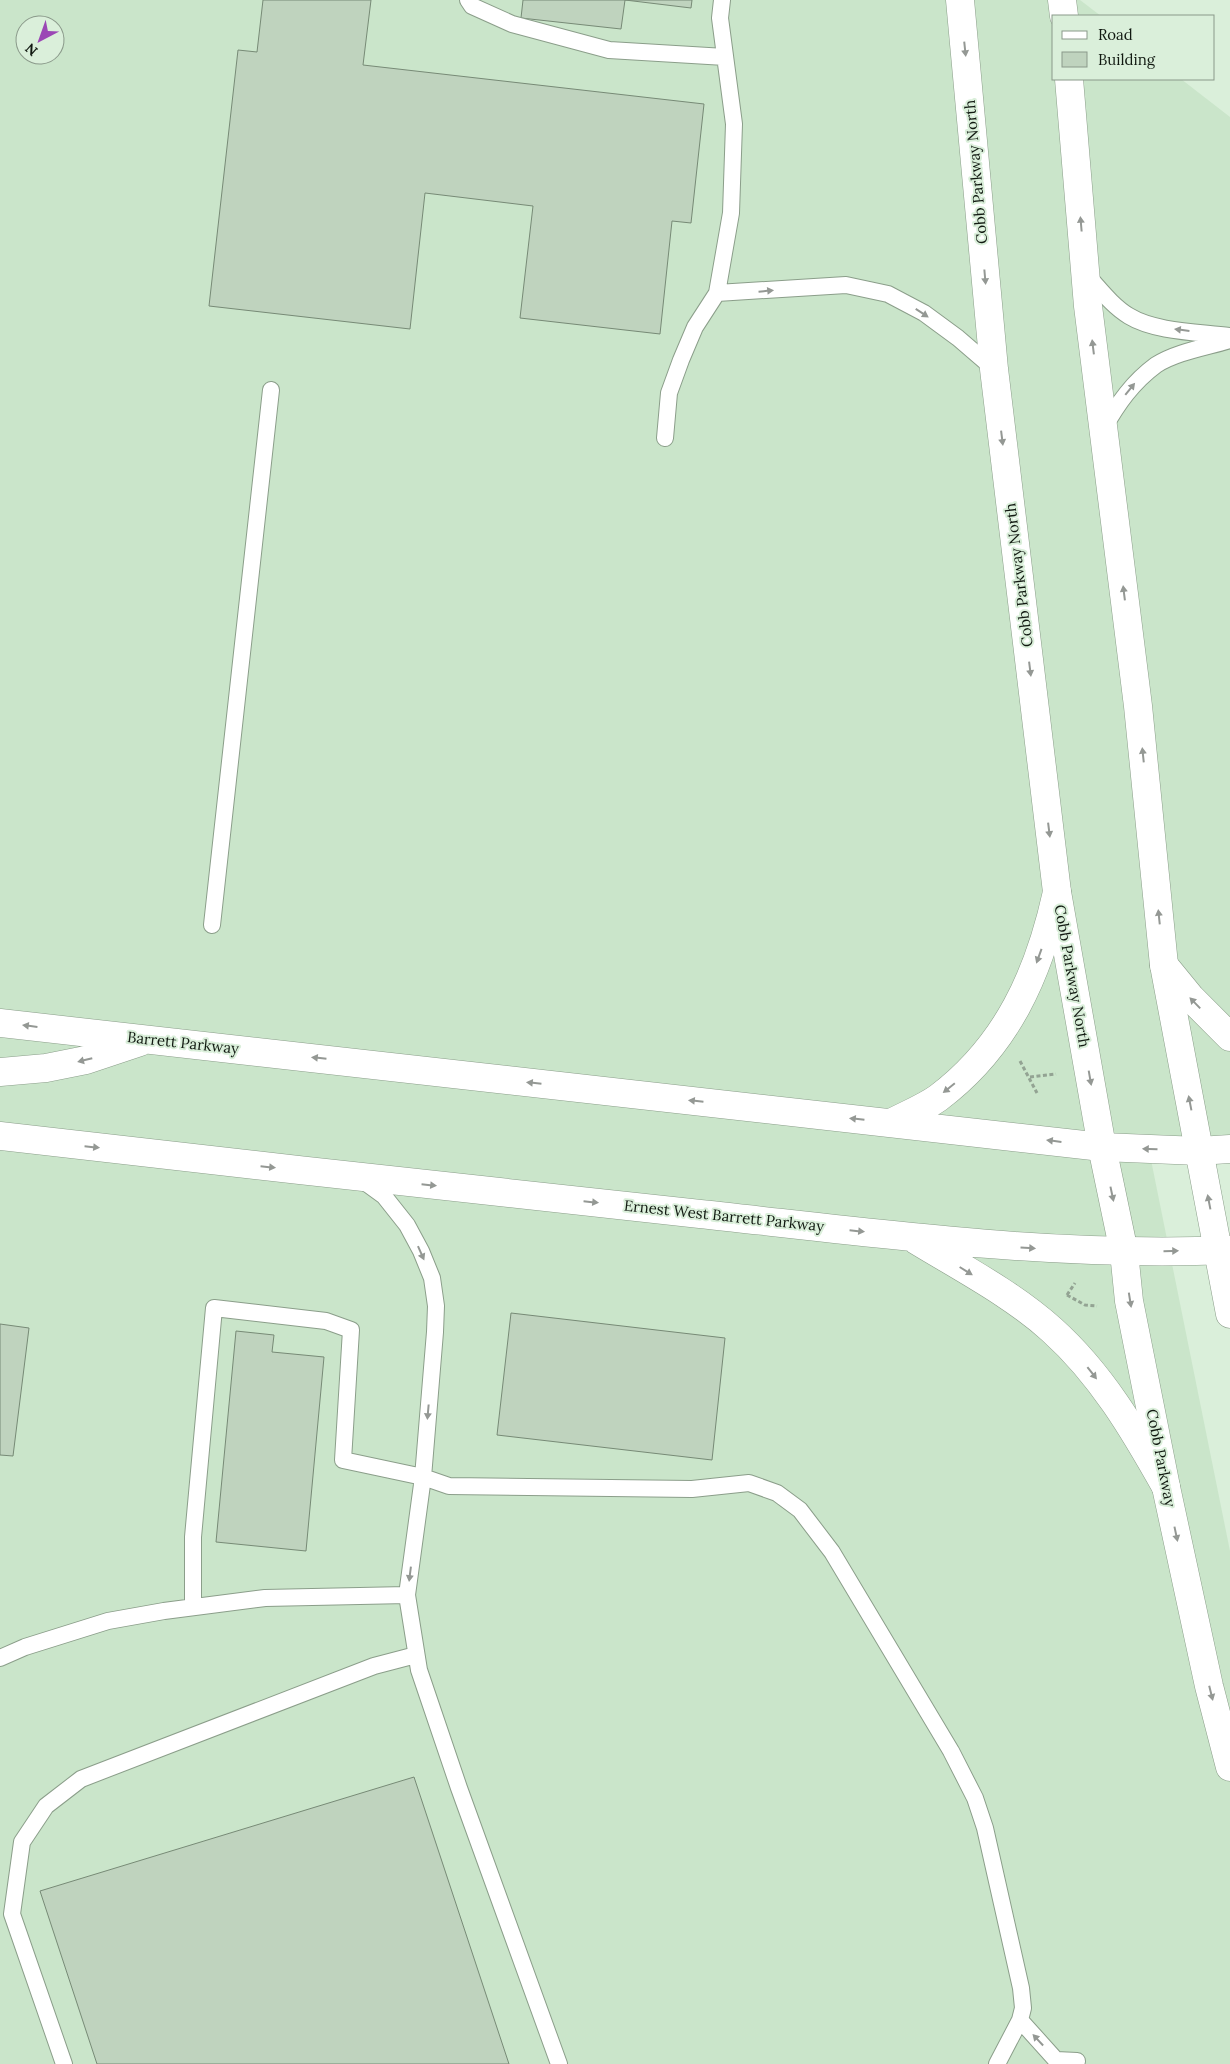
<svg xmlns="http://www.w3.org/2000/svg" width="1230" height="2064" viewBox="0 0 1230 2064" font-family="Lora,serif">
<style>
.built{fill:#cae5ca;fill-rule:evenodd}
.building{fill:#bfd3be;stroke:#778a76}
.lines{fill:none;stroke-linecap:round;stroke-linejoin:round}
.lane-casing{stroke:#8b9e8a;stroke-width:18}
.primary-casing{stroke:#8b9e8a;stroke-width:29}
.highway-casing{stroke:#8b9e8a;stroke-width:29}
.path{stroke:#93a393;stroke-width:3;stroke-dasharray:4 2.5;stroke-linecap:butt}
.lane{stroke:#fff;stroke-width:16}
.primary{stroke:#fff;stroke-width:28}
.highway{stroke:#fff;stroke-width:28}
.oneway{fill:#949894}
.labels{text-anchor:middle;stroke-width:4;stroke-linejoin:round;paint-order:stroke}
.street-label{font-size:15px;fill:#111911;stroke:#daefda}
</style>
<rect width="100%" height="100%" fill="#daefda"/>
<path class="built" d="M0 0H1080L1101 16H1054V79H1181L1230 117V1139L1149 1150 1230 1551V2064H0ZM25 25H55V55H25Z"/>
<path class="building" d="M263 0H371L363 65 704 104 691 223 672 221 660 334 520 318 533 206 425 193 410 329 209 306 238 50 257 52Z
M523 0H692L691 8 625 0 621 29 521 18Z
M511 1313 725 1338 712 1460 497 1435Z
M0 1324 29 1328 13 1456 0 1455Z
M236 1331 274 1335 272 1352 324 1357 306 1551 216 1542Z
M414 1777 509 2064H97L40 1891Z"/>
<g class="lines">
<defs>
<path id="lane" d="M468 0 472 6 512 24 609 50 725 57
M1085 273C1099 288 1112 306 1129 316 1155 332 1199 332 1230 336
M717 293 846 285 888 294 924 313 958 338 994 369
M1104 428C1118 403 1133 382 1156 365 1176 352 1207 347 1230 340
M665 438 669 393 681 360 695 327 717 293 731 213 734 124 720 18 722 0
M212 925 271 390
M362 1180 384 1196 407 1225 421 1251 432 1278 436 1306 435 1332 423 1477 407 1595 419 1670 459 1788 559 2064
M193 1607V1537L214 1308 326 1321 351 1330 343 1460 423 1477 449 1486 692 1489 749 1483 777 1493 800 1510 832 1552 951 1751 975 1798 985 1828 1021 1988 1023 2008 1020 2020 997 2064
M0 1658 25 1647 108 1621 164 1611 265 1598 407 1595
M1020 2020 1056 2060 1077 2061
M64 2064 12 1914 22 1842 46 1806 81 1779 374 1666 416 1655"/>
<path id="primary" d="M960 0 994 369 1057 892 1102 1147 1124 1252 1129 1301 1166 1487 1209 1686 1230 1767
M1062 0 1064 16
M1069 79 1088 306 1138 706 1164 965 1230 1314"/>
<path id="highway" d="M1164 965 1191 998 1230 1037
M0 1023 1102 1147 1199 1151 1230 1149
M0 1072 46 1068 86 1060 140 1042
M891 1123C906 1115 924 1108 938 1098 1007 1046 1039 974 1057 892
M0 1136C230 1163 461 1188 691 1213 870 1232 1050 1258 1230 1250
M916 1240C962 1268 1012 1294 1052 1330 1101 1374 1134 1430 1166 1487"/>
</defs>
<use href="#lane" class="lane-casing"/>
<use href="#primary" class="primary-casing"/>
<use href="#highway" class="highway-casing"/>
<path class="path" d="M1020 1061 1037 1093
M1030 1077 1056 1074
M1067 1295 1085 1305 1097 1306
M1067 1295 1075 1283"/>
<use href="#lane" class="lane"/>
<use href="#primary" class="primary"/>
<use href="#highway" class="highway"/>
</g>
<defs><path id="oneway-solid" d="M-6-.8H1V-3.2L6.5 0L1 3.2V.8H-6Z" transform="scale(1.25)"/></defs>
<g class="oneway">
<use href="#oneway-solid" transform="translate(965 49) rotate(84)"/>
<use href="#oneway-solid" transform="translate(1081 224) rotate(-95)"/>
<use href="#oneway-solid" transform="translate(985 277) rotate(85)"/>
<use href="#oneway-solid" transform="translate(766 291) rotate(-6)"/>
<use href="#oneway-solid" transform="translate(922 313) rotate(33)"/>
<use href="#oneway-solid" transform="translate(1182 330) rotate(-173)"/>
<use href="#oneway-solid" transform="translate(1093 347) rotate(-97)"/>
<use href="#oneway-solid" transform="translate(1130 389) rotate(-51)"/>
<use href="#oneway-solid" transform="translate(1002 438) rotate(83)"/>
<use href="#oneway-solid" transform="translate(1124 593) rotate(-97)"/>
<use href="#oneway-solid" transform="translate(1030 669) rotate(83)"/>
<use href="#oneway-solid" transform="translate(1143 755) rotate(-96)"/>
<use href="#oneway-solid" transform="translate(1049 830) rotate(83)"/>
<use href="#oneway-solid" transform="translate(1159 917) rotate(-96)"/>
<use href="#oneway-solid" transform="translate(1039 956) rotate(110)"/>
<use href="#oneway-solid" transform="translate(1195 1003) rotate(-134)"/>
<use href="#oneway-solid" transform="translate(30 1026) rotate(-173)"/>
<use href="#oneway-solid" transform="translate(319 1058) rotate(-174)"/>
<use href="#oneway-solid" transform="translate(85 1060) rotate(166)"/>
<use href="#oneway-solid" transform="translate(1090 1078) rotate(80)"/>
<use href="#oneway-solid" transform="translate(534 1083) rotate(-174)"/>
<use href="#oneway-solid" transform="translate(949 1088) rotate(141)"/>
<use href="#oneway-solid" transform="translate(696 1101) rotate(-174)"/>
<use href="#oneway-solid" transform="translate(1190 1103) rotate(-101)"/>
<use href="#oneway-solid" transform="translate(857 1119) rotate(-174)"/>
<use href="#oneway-solid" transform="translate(1054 1141) rotate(-173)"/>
<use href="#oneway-solid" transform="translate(92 1147) rotate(6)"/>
<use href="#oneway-solid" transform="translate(1150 1149) rotate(-178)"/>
<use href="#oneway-solid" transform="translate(268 1167) rotate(6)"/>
<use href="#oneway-solid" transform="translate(429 1185) rotate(6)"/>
<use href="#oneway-solid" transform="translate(1112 1194) rotate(78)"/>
<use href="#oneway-solid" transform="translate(591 1202) rotate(6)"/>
<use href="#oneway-solid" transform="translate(1209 1202) rotate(-101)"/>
<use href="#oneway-solid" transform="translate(857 1231) rotate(6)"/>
<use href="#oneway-solid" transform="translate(1028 1248) rotate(4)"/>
<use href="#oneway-solid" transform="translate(1171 1251) rotate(-1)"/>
<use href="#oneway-solid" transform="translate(421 1253) rotate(66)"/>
<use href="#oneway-solid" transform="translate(966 1271) rotate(32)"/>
<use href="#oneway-solid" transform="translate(1130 1300) rotate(81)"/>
<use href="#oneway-solid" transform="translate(1092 1373) rotate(52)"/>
<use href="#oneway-solid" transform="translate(428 1412) rotate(95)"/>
<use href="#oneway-solid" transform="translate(1176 1534) rotate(78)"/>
<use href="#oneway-solid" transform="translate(410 1574) rotate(97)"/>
<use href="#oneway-solid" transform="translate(1211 1693) rotate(76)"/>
<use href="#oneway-solid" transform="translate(1038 2040) rotate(-133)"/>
</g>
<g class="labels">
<g class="street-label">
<text transform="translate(976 172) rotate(-95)" y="5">Cobb Parkway North</text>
<text transform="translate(1019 575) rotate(-97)" y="5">Cobb Parkway North</text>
<text transform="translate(1072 976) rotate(80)" y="5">Cobb Parkway North</text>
<text transform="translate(183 1043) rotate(6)" y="5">Barrett Parkway</text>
<text transform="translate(724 1216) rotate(6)" y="5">Ernest West Barrett Parkway</text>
<text transform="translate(1161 1458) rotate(79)" y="5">Cobb Parkway</text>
</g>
</g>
<rect x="1052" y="15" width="162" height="65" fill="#daefda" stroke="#8a998a"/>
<rect x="1062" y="31" width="25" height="8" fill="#ffffff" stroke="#8a998a"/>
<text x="1098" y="40" font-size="15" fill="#111911">Road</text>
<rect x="1062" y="52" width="25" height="15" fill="#bfd3be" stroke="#8a998a"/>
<text x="1098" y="65" font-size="15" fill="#111911">Building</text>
<g transform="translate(40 40) rotate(221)"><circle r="24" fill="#daefda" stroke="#8a998a"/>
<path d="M0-4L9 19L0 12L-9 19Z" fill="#9b47b5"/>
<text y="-8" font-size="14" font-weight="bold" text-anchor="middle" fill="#111911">N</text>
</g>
</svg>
